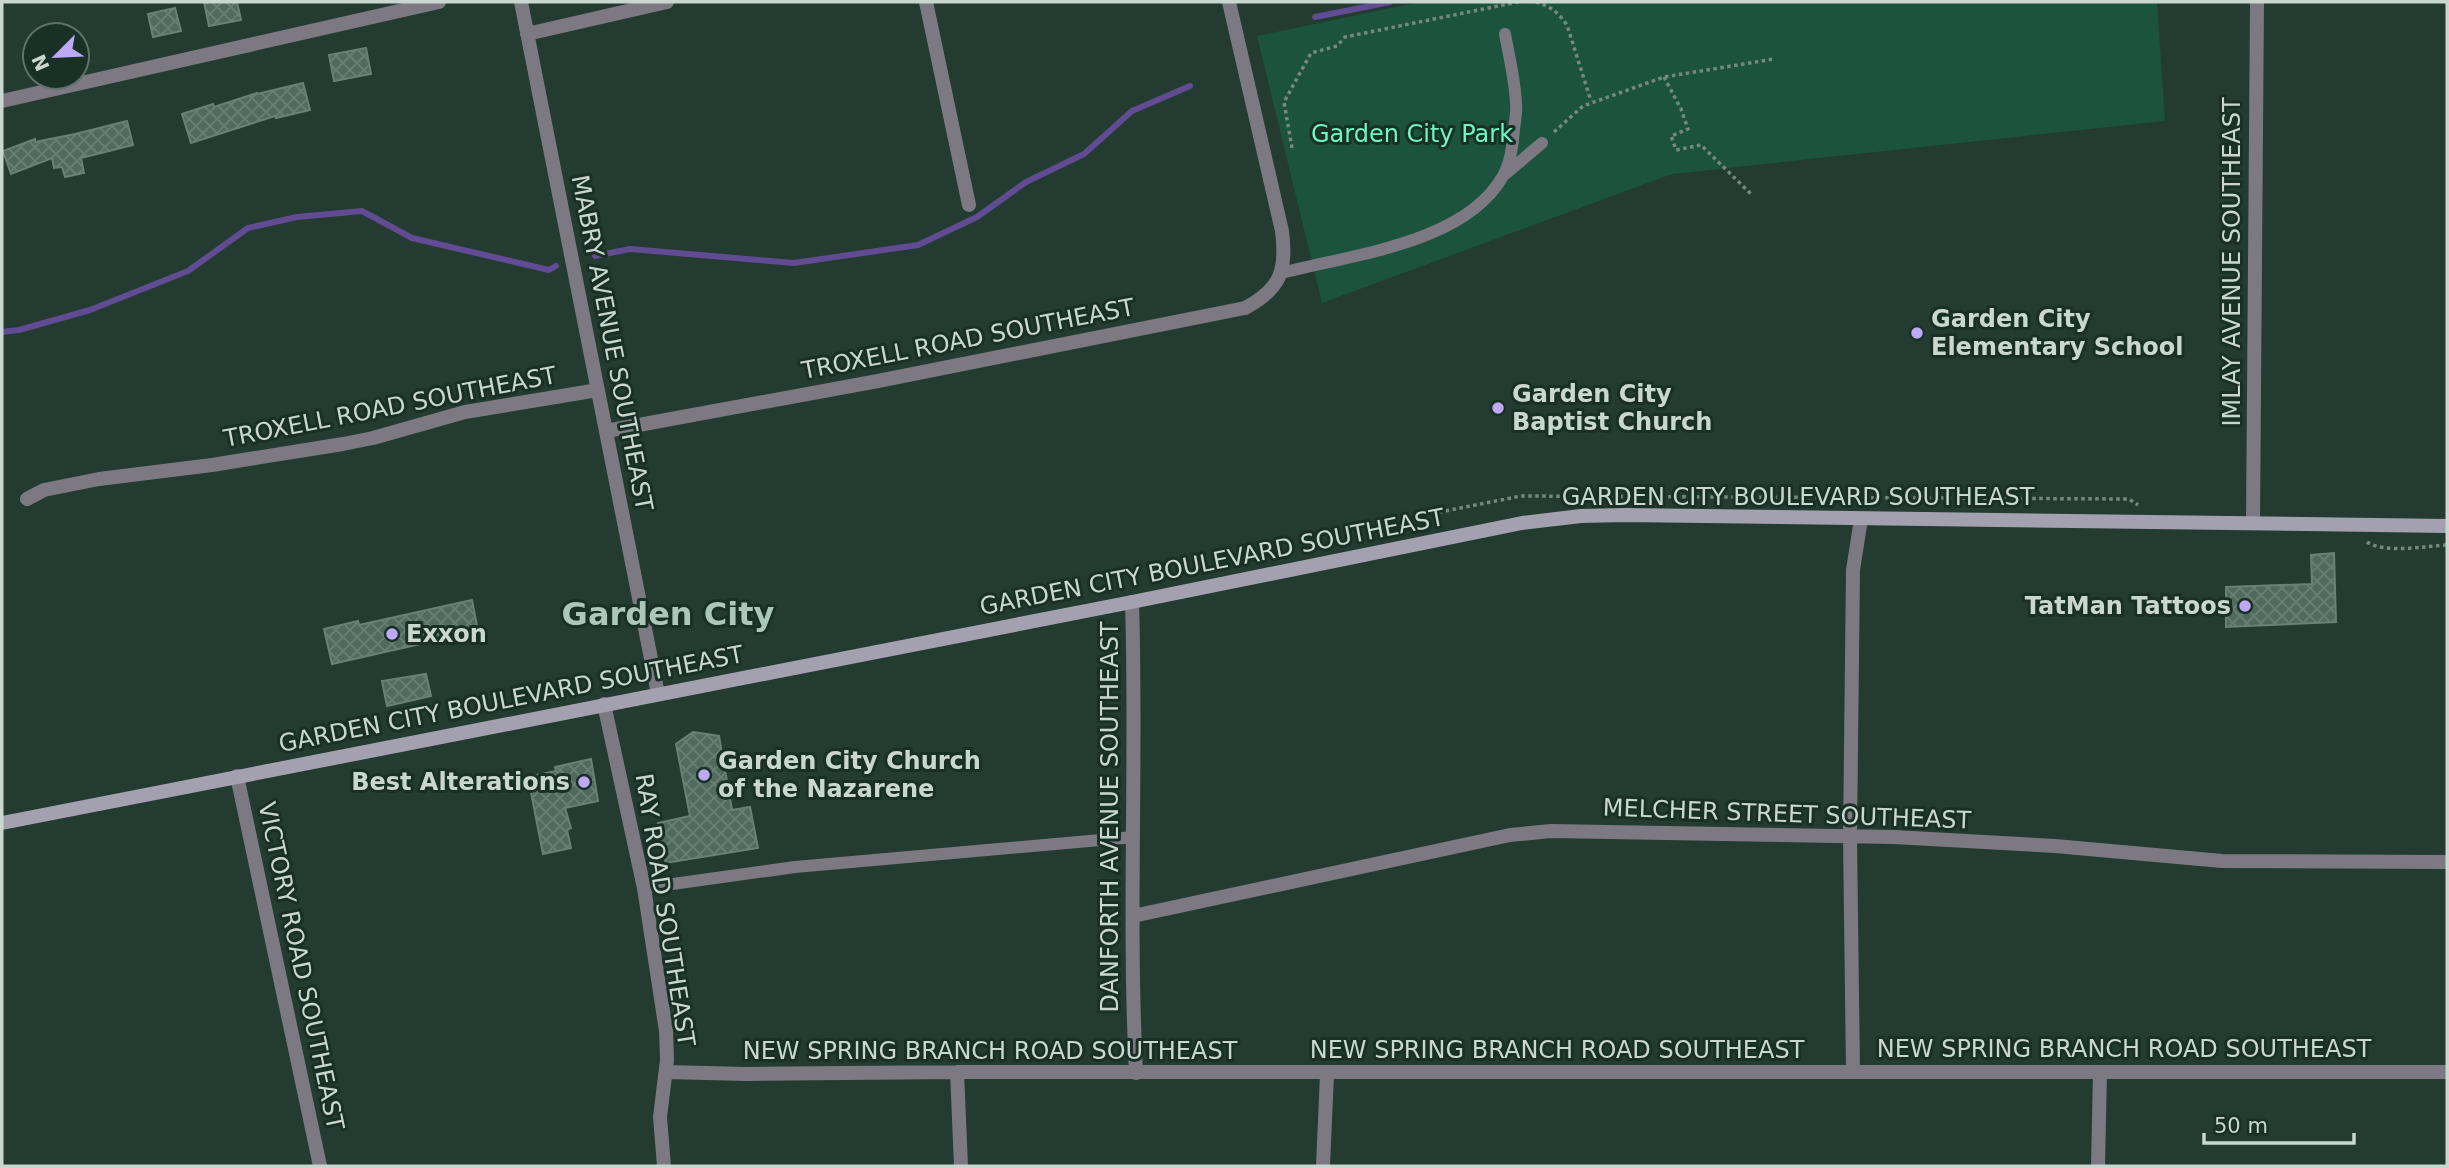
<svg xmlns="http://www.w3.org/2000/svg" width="2449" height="1168" viewBox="0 0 2449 1168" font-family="'DejaVu Sans',sans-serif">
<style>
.park{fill:#1b533e}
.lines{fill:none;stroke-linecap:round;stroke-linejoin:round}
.stream{stroke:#614b92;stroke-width:6}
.building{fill:url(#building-cross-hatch);stroke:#688176;stroke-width:2}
.path{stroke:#768980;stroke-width:3.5;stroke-dasharray:3.5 3.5;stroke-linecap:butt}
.lane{stroke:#7c7983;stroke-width:12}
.street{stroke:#7c7983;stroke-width:14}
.secondary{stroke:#a3a0b0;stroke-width:14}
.poi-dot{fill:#bea9f5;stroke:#193026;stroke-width:2.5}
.labels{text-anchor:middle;stroke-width:6;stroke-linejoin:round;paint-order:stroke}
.park-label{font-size:24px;fill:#6ef7c3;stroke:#193026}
.street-label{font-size:24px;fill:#c9d7d0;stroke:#193026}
.poi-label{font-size:24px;font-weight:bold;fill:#c9d7d0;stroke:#193026;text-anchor:start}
.district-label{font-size:32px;font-weight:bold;fill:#abc7ba;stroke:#193026}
</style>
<defs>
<pattern id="building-cross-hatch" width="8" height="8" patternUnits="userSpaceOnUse" patternTransform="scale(1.75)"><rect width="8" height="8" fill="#516a5e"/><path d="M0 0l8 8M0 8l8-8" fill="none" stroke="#697f74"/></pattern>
</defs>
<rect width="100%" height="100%" fill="#233b30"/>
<path class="park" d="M1420 2H2157L2165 121 1672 174 1322 303 1257 36Z"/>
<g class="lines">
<path class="stream" d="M1315 17 1390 2
M595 256 630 249 794 263 918 245 977 217 1026 182 1084 154 1132 111 1190 86
M2 332 19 330 90 310 188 271 248 228 297 217 362 211 412 238 549 270 556 266"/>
</g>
<path class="building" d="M204 2H237L241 20 209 26Z
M175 8 181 31 153 37 148 14Z
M366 48 371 74 334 81 329 55Z
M303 83 310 110 276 118 275 116 191 143 182 114 213 104 214 107 257 93V94Z
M127 121 133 145 81 158 84 173 65 177 62 167 54 168 52 158 11 174 3 151 35 139V142L75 134Z
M2334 553 2336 622 2226 627V587L2312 584 2311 555Z
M472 600 478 631 332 664 324 629 358 621 359 625Z
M426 674 431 696 387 706 382 681Z
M693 732 719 736 732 810 750 807 758 848 666 863 658 841V823L690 816 676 744Z
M591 759 598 801 565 808 571 828 567 830 571 848 543 854 528 777 556 771 555 767Z"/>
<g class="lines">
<path class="path" d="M1536 2C1550 6 1559 13 1567 25L1591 101
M1664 77 1681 109 1688 129 1671 136 1676 150 1701 145 1752 195
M1554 132 1583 106 1664 77 1774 59
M1292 148 1284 102 1311 53 1337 46 1345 37 1518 2
M1402 530 1420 516 1521 496 2129 499 2138 505
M2367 542C2385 554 2426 546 2447 545"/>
<path class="lane" d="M1503 176 1542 143
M1282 273C1349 255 1465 244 1503 176 1510 163 1513 145 1514 129 1515 121 1517 111 1516 103 1515 80 1509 56 1505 34
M644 888 795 867 1134 837"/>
<path class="street" d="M521 2 658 694
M926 2 969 205
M527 34 667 2
M2 101 439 2
M606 431 878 381 1245 308C1281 289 1287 270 1282 231L1229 2
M27 499 44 490 99 479 212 465 343 444 373 438 465 412 598 390
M2253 523 2257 2
M1132 602C1137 759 1128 916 1136 1073
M604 704 644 888 666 1031 667 1060 660 1117 664 1166
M237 776 320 1166
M1133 916 1510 835 1551 831 1894 837 2055 846 2222 861 2447 862
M666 1072 746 1074 957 1072H2447
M957 1072 961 1166
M1853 1072 1850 837 1853 570 1861 519
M1323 1166 1327 1074
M2098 1166 2100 1072"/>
<path class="secondary" d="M2 823 1132 602 1522 523 1581 516 1625 515 2447 526"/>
</g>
<g class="poi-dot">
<circle cx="1917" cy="333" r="7"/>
<circle cx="1498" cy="408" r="7"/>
<circle cx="2245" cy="606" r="7"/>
<circle cx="392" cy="634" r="7"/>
<circle cx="704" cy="775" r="7"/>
<circle cx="584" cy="782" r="7"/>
</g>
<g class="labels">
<g class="park-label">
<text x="1412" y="142">Garden City Park</text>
</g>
<g class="street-label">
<text transform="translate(2232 262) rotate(-90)" y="8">IMLAY AVENUE SOUTHEAST</text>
<text transform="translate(968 339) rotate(-11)" y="8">TROXELL ROAD SOUTHEAST</text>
<text transform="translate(612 343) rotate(79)" y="8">MABRY AVENUE SOUTHEAST</text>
<text transform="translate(390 407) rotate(-11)" y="8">TROXELL ROAD SOUTHEAST</text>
<text x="1798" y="505">GARDEN CITY BOULEVARD SOUTHEAST</text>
<text transform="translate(1212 562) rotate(-11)" y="8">GARDEN CITY BOULEVARD SOUTHEAST</text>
<text transform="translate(511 699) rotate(-11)" y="8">GARDEN CITY BOULEVARD SOUTHEAST</text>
<text transform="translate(1787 814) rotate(2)" y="8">MELCHER STREET SOUTHEAST</text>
<text transform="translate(1110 817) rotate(-90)" y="8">DANFORTH AVENUE SOUTHEAST</text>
<text transform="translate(665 910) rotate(81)" y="8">RAY ROAD SOUTHEAST</text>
<text transform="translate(301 966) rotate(78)" y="8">VICTORY ROAD SOUTHEAST</text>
<text x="2124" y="1057">NEW SPRING BRANCH ROAD SOUTHEAST</text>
<text x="1557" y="1058">NEW SPRING BRANCH ROAD SOUTHEAST</text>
<text x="990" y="1059">NEW SPRING BRANCH ROAD SOUTHEAST</text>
</g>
<g class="poi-label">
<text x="1931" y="327">Garden City<tspan x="1931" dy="28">Elementary School</tspan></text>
<text x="1512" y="402">Garden City<tspan x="1512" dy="28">Baptist Church</tspan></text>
<text x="2231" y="614" text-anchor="end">TatMan Tattoos</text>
<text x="406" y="642">Exxon</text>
<text x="718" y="769">Garden City Church<tspan x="718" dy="28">of the Nazarene</tspan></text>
<text x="570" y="790" text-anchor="end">Best Alterations</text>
</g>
<g class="district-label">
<text x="668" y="625">Garden City</text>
</g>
</g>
<rect width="2449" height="1168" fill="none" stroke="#c9d7d0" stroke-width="7"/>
<g transform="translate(56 56) rotate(246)"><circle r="33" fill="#193026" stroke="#5f736a" stroke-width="2"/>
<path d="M0-5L12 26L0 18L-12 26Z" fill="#bea9f5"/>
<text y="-10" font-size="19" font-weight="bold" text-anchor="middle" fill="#c9d7d0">N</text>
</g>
<path d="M2204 1133v10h150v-10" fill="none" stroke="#c9d7d0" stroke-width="3.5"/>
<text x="2214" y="1133" font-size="21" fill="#c9d7d0" stroke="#193026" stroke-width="5" paint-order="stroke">50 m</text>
</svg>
